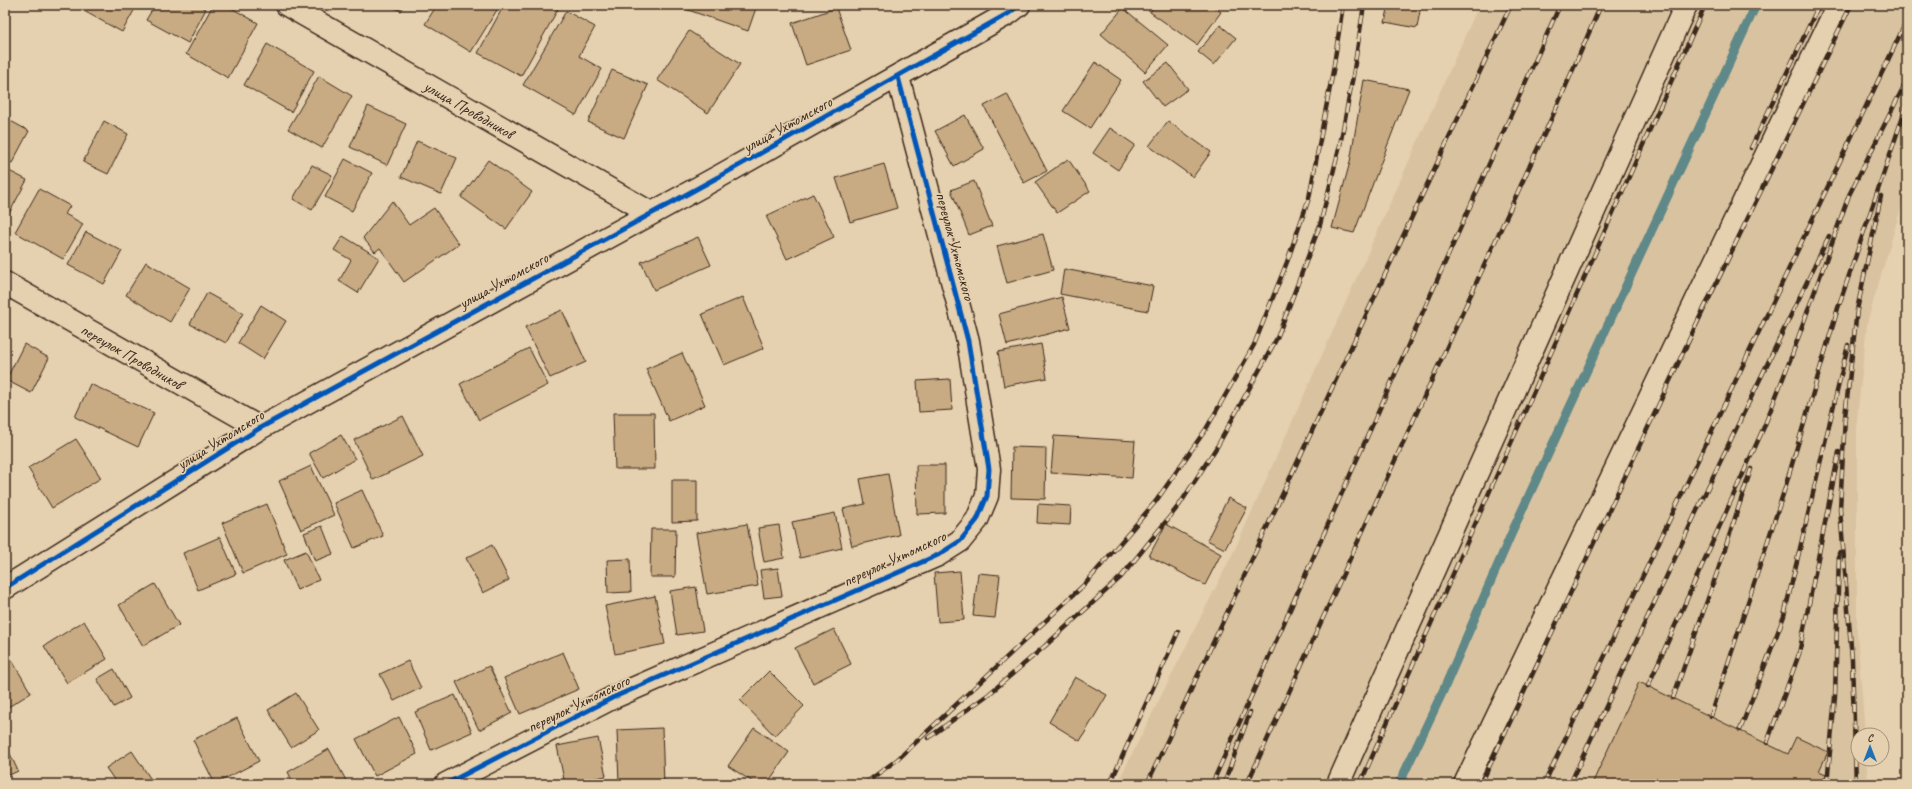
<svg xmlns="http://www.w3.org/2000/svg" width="1912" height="789" viewBox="0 0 1912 789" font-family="Caveat,sans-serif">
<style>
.built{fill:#d9c29f}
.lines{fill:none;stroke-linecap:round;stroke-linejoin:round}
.stream{stroke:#5e8888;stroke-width:9}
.building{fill:#c8ab82;stroke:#3b2a1e}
.minor-casing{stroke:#3b2a1e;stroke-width:25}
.minor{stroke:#e5d0af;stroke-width:22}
.rail-casing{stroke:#3b2a1e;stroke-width:4.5}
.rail{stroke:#e5d0af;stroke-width:3;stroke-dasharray:9;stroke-linecap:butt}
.cycleway-casing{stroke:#e5d0af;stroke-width:8}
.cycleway{stroke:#0057b8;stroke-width:5}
.labels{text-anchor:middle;stroke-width:3.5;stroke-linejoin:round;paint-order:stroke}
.street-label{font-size:16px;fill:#3b2a1e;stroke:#e5d0af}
</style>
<rect width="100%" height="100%" fill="#e5d0af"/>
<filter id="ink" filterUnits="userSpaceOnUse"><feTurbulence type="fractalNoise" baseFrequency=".025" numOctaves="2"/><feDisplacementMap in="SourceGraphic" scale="8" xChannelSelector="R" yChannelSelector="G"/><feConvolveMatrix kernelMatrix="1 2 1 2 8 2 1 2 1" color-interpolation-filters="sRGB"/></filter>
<g filter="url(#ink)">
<path class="built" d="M1479 5H1907V187L1867 323 1857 419V632L1865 735H1858V759H1866L1868 784H1117L1236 547Z"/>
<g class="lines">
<path class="stream" d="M1399 784 1443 691 1513 530 1756 5"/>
</g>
<path class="building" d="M73 5H137L122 32Z
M155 5H198L206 9 188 43 146 20Z
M213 5H226L258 23 228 78 186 54Z
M388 5H404L401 11Z
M437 5H500L471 52 425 24Z
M504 5H551L558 9 521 76 478 53Z
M674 5H748L756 8 748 31Z
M1155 5H1211L1221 12 1197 45 1150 12Z
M1389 5H1421L1417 28 1385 22Z
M836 8 851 50 806 65 792 23Z
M1123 8 1168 45 1145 72 1101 34Z
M566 11 595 27 579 56 602 69 576 115 523 85Z
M1220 25 1236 38 1214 65 1198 52Z
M689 31 740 64 708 113 657 80Z
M267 44 314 71 291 112 244 85Z
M1095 62 1121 80 1090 128 1063 111Z
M1168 63 1188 89 1163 107 1143 81Z
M612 70 648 85 624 138 588 122Z
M319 76 352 96 322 148 288 129Z
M1364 80 1409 89 1354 233 1332 228 1350 162Z
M1007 94 1047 171 1024 183 984 106Z
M368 106 406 124 387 165 350 147Z
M965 115 984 149 954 166 935 131Z
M5 118 29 131 12 163 5 160Z
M104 121 128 134 108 174 83 162Z
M1168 121 1211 152 1193 177 1149 146Z
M1110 128 1135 145 1118 170 1093 153Z
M417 141 457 158 441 194 401 177Z
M345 159 372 173 352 211 325 197Z
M1068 159 1090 191 1057 213 1035 182Z
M488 160 532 192 506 229 461 197Z
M884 164 897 208 850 222 836 178Z
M312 165 332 175 312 210 293 199Z
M5 169 27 180 5 221Z
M974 181 992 226 969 235 951 190Z
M39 189 70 206 65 214 83 224 63 259 15 232Z
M813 194 834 237 787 259 766 216Z
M392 201 409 225 434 208 459 244 404 282 380 248 375 252 363 238Z
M86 232 122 251 104 284 68 265Z
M1043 234 1053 270 1007 283 997 246Z
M343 236 379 258 358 293 339 281 351 260 334 250Z
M698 237 711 265 654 290 641 262Z
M146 262 190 288 170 322 126 295Z
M1064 269 1153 286 1148 311 1060 294Z
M207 293 243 313 226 343 190 324Z
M743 297 764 348 724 365 702 314Z
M1062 297 1070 328 1007 345 999 314Z
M261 305 286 321 263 359 238 343Z
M562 310 586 362 550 378 525 327Z
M24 344 49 358 31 393 6 380Z
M1041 344 1047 378 1004 386 998 352Z
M529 348 548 385 479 420 460 384Z
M682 353 705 405 669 421 646 369Z
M950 379 952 410 919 412 917 381Z
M90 384 154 413 138 447 75 417Z
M613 413H654L655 469H615Z
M403 416 423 456 373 480 354 440Z
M341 435 355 459 323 478 309 453Z
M1054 436 1135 441 1132 478 1051 473Z
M76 439 101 478 52 508 28 468Z
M1012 447 1046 448 1045 499 1011 498Z
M916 465H945V513L917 514Z
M311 466 334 515 301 530 279 481Z
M888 474 899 535 852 546 843 509 865 504 860 479Z
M672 480H697V521L672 522Z
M362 490 383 536 354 548 334 503Z
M1228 498 1247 508 1225 549 1207 540Z
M267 504 287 554 243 573 222 523Z
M1038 504 1071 506 1070 525 1037 523Z
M835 513 842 548 800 558 792 522Z
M747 524 758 586 707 594 696 533Z
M1166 524 1221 554 1205 585 1149 556Z
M779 525 784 558 764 562 758 528Z
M322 526 333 554 315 561 304 533Z
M651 529H676L675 577H650Z
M220 537 236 574 198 590 183 553Z
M492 545 509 580 483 593 466 558Z
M306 551 319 580 297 590 284 560Z
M630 559 631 592 608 593 607 560Z
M778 568 782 596 764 598 760 570Z
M960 571 964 620 938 622 934 573Z
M978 573 1000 575 995 618 973 616Z
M155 584 179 625 143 646 119 605Z
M696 587 703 631 677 635 670 591Z
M655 596 665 644 615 654 605 606Z
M84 621 107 659 67 683 44 646Z
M834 629 851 664 813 683 795 648Z
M563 652 579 689 520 714 504 678Z
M10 657 31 693 5 709V660Z
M408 661 421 688 394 701 380 674Z
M489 666 512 713 479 730 456 682Z
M114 669 130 698 114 707 97 679Z
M769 671 804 706 775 736 740 700Z
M1075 677 1107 695 1080 741 1049 722Z
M1639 682 1788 754 1796 737 1828 752 1819 771 1826 774 1822 784H1592Z
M296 693 319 730 291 747 268 710Z
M455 695 472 732 431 750 415 712Z
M399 717 417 754 375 776 356 739Z
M237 718 259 761 215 784 193 740Z
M662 728 664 784H619L617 730Z
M754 728 789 752 767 784H756L728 766Z
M598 738 606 776 565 784 557 746Z
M5 743 18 771 5 777Z
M329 749 348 784H294L288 772Z
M132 751 154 784H117L106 768Z"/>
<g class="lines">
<defs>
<path id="minor" d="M287 5 651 213
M5 283 260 428
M5 588 260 428 720 176 1009 13 1019 5
M446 784 612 698 938 555 960 541 977 520 987 496 989 469 968 341 898 77
M1338 784 1686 5
M1465 784 1838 5"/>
</defs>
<use href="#minor" class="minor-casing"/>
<use href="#minor" class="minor"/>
<defs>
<path id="rail" d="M1751 148 1819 5
M1648 686 1764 427 1792 355 1849 195 1907 80
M1673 698 1719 567 1751 469
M1711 716 1785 488 1838 308 1907 104
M1740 730 1784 616 1848 345
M928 738 989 694 1045 646 1121 577 1180 504 1218 445 1277 338 1320 225 1340 145 1353 76 1364 5
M1767 743 1799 654 1839 452
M864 784 898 759 1086 583 1156 501 1206 429 1254 345 1287 262 1309 198 1333 71 1343 5
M1110 784 1178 632
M1147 784 1511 5
M1212 784 1560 5
M1224 784 1250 712
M1247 784 1558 104 1601 5
M1360 784 1705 5
M1481 784 1696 325 1851 5
M1544 784 1907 20
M1570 784 1708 487 1829 236
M1827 784 1835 697 1839 553
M1856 784 1852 660 1840 509 1845 417 1857 310 1881 196"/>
</defs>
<use href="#rail" class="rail-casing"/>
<use href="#rail" class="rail"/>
<defs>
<path id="cycleway" d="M5 588 260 428 720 176 1009 13 1019 5
M446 784 612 698 938 555 960 541 977 520 987 496 989 469 968 341 898 77"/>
</defs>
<use href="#cycleway" class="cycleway-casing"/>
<use href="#cycleway" class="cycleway"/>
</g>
</g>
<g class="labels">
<g class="street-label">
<text transform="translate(469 109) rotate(30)" y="6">улица Проводников</text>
<text transform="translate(787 124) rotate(-29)" y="6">улица Ухтомского</text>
<text transform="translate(956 246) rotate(75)" y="6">переулок Ухтомского</text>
<text transform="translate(503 280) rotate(-29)" y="6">улица Ухтомского</text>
<text transform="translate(132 356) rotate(30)" y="6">переулок Проводников</text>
<text transform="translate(220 439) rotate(-32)" y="6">улица Ухтомского</text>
<text transform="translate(894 558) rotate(-25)" y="6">переулок Ухтомского</text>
<text transform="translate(578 703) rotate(-26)" y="6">переулок Ухтомского</text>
</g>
</g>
<rect width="1912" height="789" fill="none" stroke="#e5d0af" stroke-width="20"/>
<rect x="10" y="10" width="1892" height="769" fill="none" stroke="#3b2a1e" stroke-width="1.5" filter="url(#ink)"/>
<g transform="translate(1870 747)"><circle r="19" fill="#e5d0af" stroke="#a18e75"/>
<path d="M0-3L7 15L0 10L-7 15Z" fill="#1f6fb2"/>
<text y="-6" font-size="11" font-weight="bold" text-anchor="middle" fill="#3b2a1e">С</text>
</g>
</svg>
